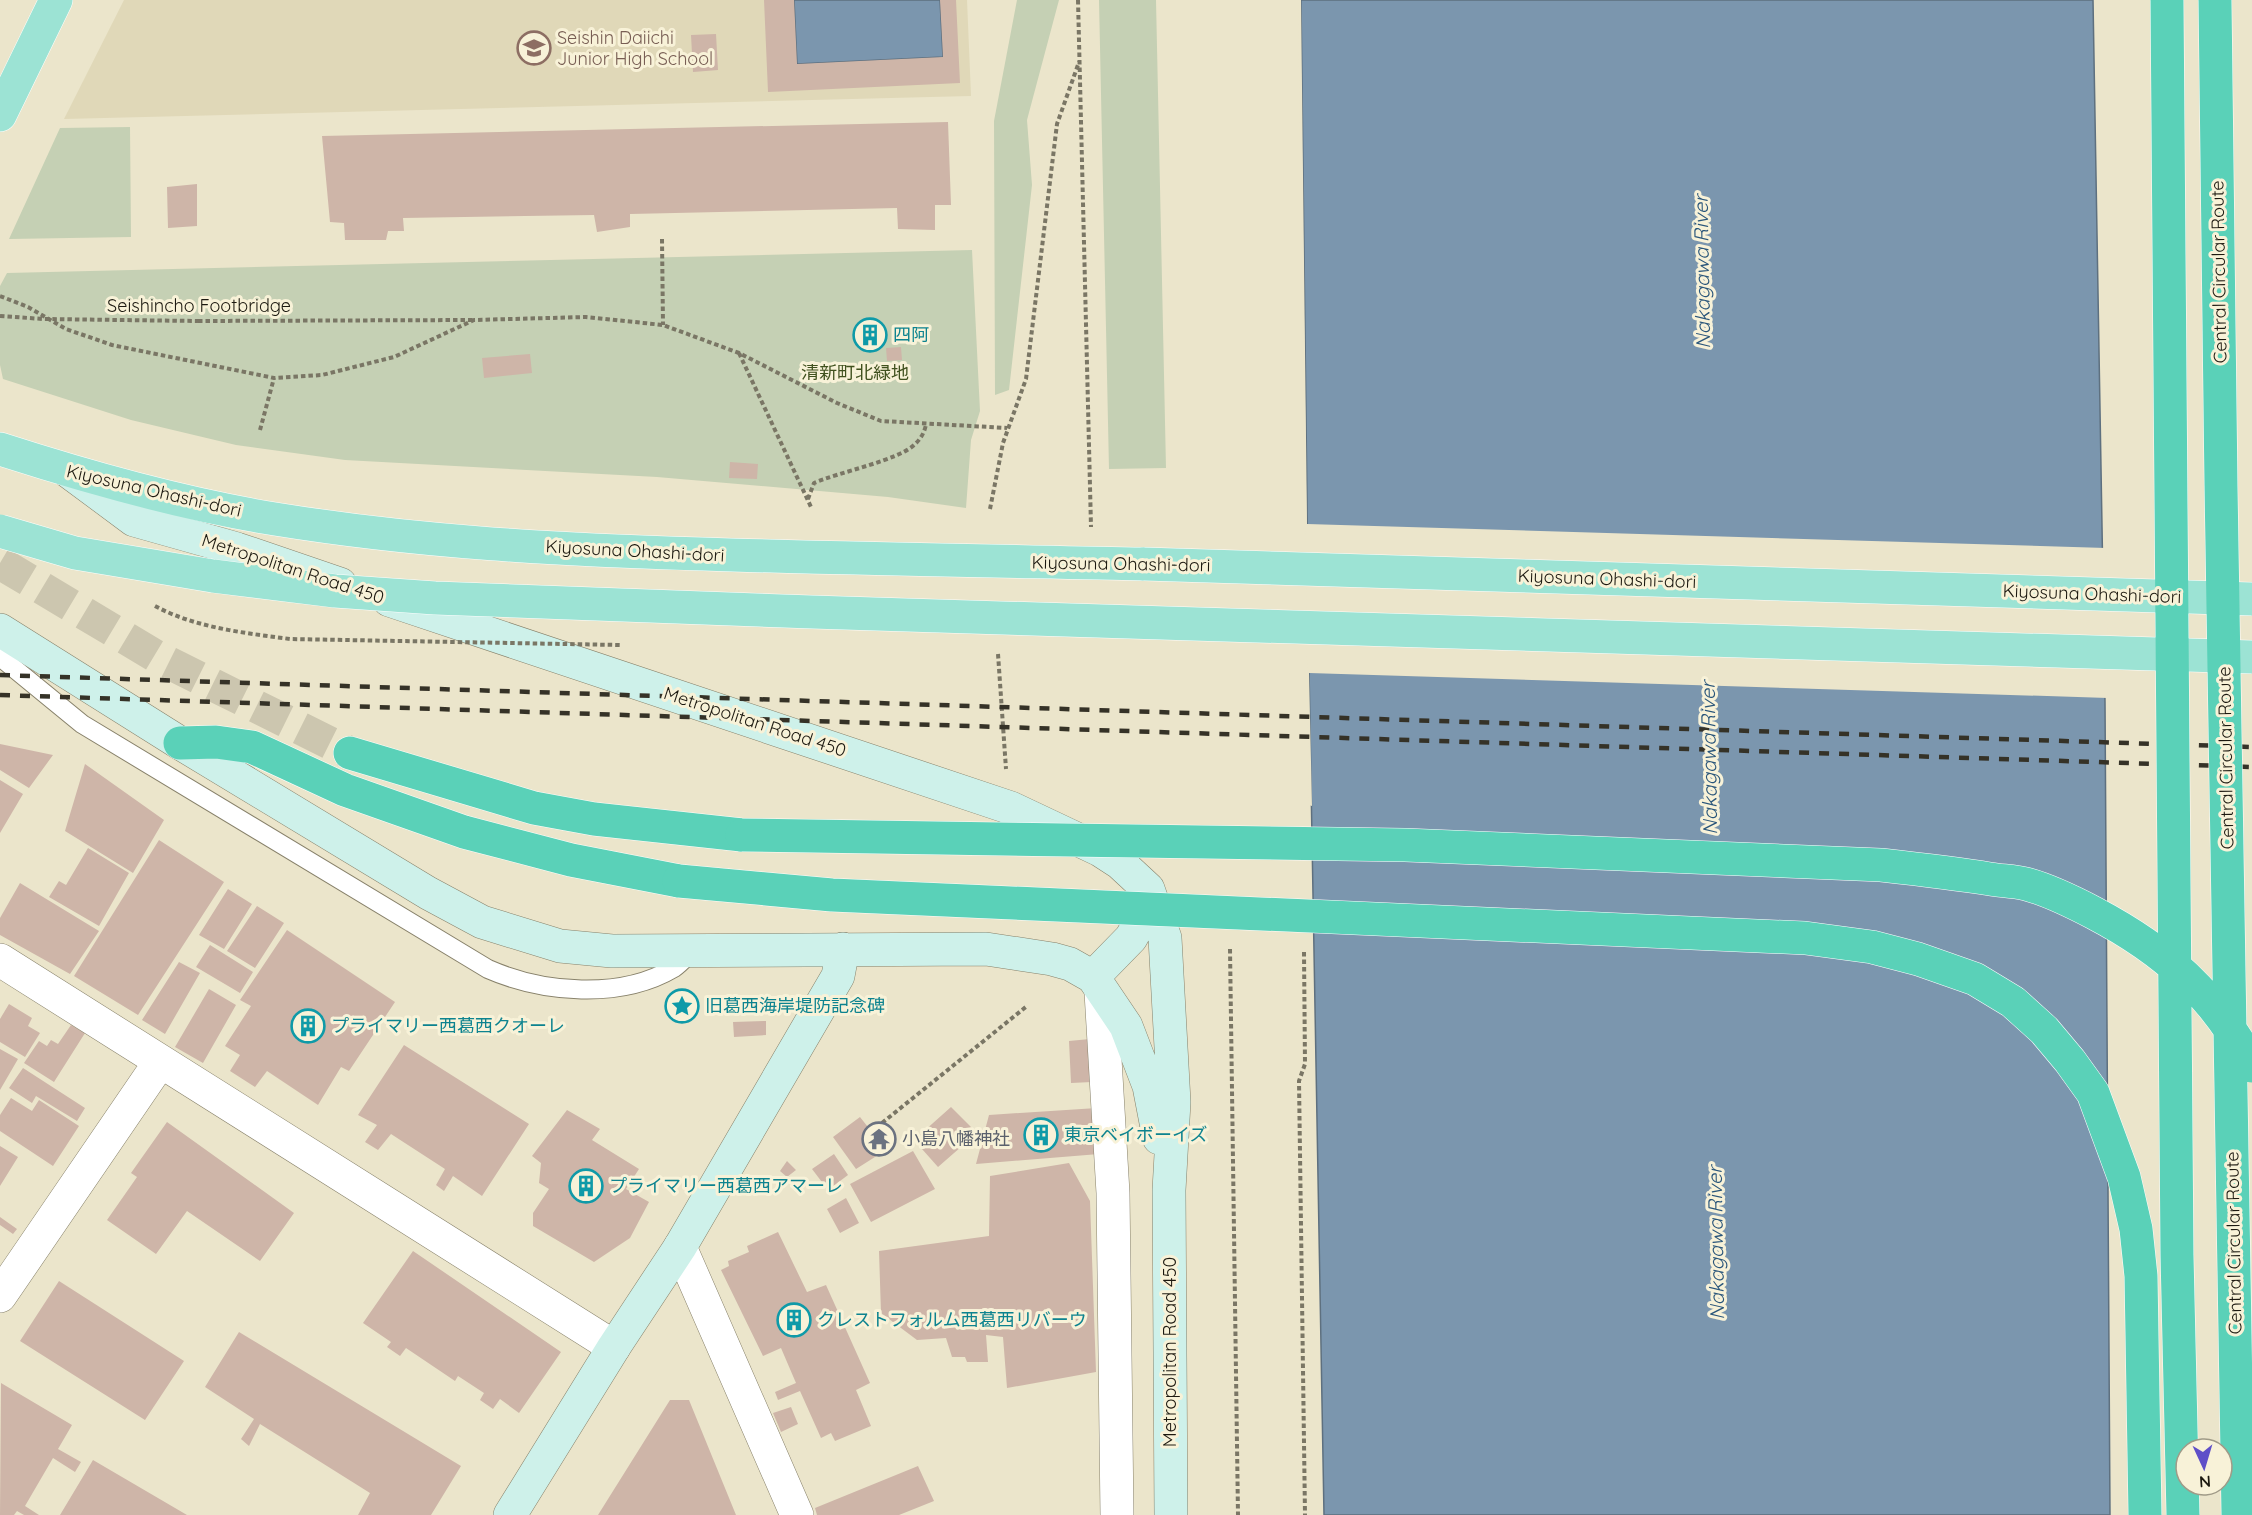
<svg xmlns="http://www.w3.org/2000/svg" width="2252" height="1515" viewBox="0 0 2252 1515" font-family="Quicksand,'Noto Sans JP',sans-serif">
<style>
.built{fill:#e0d8b8}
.green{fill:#c5d0b4}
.water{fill:#7b96ae;stroke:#5e707f;stroke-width:1.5}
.pier{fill:#ebe5cb}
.building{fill:#ceb5a8}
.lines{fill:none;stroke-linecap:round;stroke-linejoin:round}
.highway-tunnel{stroke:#ccc6af;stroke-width:33;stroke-dasharray:33 16;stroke-linecap:butt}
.lane-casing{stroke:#87816a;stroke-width:20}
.street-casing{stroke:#87816a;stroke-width:34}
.secondary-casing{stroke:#87816a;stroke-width:34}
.primary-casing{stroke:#fff;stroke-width:34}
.highway-casing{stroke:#fff;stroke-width:34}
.path{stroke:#7a7665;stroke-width:4;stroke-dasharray:4.5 3;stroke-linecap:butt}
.lane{stroke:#fff;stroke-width:18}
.street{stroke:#fff;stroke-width:33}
.secondary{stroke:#cef1ea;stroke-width:33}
.primary{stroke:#9ce3d4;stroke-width:33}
.highway{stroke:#5ad1b8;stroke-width:33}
.rail{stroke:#353227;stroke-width:4.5;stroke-dasharray:10 10;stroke-linecap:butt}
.primary-bridge-casing{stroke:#fff;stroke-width:34;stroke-linecap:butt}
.highway-bridge-casing{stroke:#fff;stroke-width:34;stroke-linecap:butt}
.path-bridge{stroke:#7a7665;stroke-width:4;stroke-dasharray:4.5 3;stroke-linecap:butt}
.primary-bridge{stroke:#9ce3d4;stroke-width:33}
.highway-bridge{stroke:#5ad1b8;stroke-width:33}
.labels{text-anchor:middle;stroke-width:6;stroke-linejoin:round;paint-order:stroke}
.education-label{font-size:18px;fill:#785e54;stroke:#f8f2d8;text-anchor:start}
.street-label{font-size:18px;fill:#1c1910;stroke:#f8f2d8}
.culture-label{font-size:18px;fill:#0d838f;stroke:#f8f2d8;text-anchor:start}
.park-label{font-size:18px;fill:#40511e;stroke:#f8f2d8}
.worship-label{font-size:18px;fill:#5b616d;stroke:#f8f2d8;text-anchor:start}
.water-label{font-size:20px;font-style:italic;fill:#29557a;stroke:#f8f2d8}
</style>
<rect width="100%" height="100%" fill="#ebe5cb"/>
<path class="built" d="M124 0H967L971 96 64 119Z"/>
<path class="green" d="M1017 0H1059L1027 120 1032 185 1009 390 995 395 994 121Z
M1099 0H1156L1166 468 1109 469Z
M130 127 131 237 9 239 60 128Z
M972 250 980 411 971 440 966 508 888 497 657 477 345 460 236 445 131 420 3 379 0 365V286L7 273Z"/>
<path class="water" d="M794 0H940L943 57 797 64Z
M1301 0H2093L2105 702 2110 1515H1324L1309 669Z"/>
<path class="pier" d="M1298 0H1301L1307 524 2106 548 2108 698 1309 673 1312 806 1309 805Z"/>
<path class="building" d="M764 0H794L797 64 943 57 940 0H956L960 83 768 92Z
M716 34 718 70 693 72 691 35Z
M948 122 951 205H935V230L898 229 897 208 630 214V227L597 232 594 215 403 218 404 231H388L386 240H345L344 223 330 222 322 136Z
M197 184V226L168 228 167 187Z
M861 328H877L878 341 862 342Z
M901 347 902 360 887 361 886 348Z
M530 354 532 373 484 378 482 358Z
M730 462 758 464 757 479 729 478Z
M0 744 53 755 29 788 0 770Z
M85 764 164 820 133 873 65 831Z
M0 780 23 794 0 833Z
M159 840 224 882 138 1015 74 976Z
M88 848 129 873 99 926 49 897 59 881 66 885Z
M20 883 99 931 70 974 0 935V918Z
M228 889 252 904 224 949 199 935Z
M257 906 284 923 255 968 227 951Z
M287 930 395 1002 349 1071 341 1067 318 1105 267 1071 255 1087 230 1071 240 1055 225 1046 251 1006 240 1000Z
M210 945 253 972 240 993 196 967Z
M179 962 200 973 165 1034 142 1020Z
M209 989 236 1005 203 1063 175 1047Z
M745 997V1013L710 1015 708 999Z
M9 1004 32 1018 28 1026 40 1033 25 1057 0 1042V1019Z
M766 1021V1035L734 1037 733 1022Z
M71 1025 85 1033 54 1082 24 1063 39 1041 47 1046 51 1040 58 1044Z
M1090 1039 1092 1082 1071 1083 1069 1041Z
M404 1045 529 1124 482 1196 453 1176 444 1191 436 1185 445 1169 391 1134 378 1150 365 1142 377 1125 358 1115Z
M0 1049 18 1059 0 1090Z
M23 1068 85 1108 77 1121 36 1096 32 1103 9 1088Z
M11 1098 32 1111 39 1100 79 1126 53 1166 0 1131V1115Z
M951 1107 977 1133 938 1167 914 1140Z
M1097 1108 1099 1154 976 1164 989 1115Z
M567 1110 600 1129 592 1140 639 1169 626 1189 649 1202 630 1238 594 1262 533 1226V1213L549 1189 539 1183 541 1163 532 1156Z
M860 1117 886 1150 856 1169 833 1137Z
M167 1122 294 1213 260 1261 187 1211 156 1254 107 1220 137 1177 131 1173Z
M0 1146 18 1157 0 1186Z
M913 1151 935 1189 871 1222 850 1184Z
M834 1154 848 1175 828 1190 812 1169Z
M787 1161 796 1170 787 1177 780 1171Z
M1069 1163 1090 1201 1096 1372 1007 1388 1003 1337 986 1335 988 1362H967L965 1357H952L946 1338 917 1340 881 1313 879 1251 989 1236 990 1176Z
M846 1198 859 1223 840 1233 827 1209Z
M0 1217 17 1229 13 1234 0 1225Z
M778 1232 807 1292 826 1285 870 1383 856 1390 871 1426 835 1441 831 1433 821 1438 800 1391 778 1400 775 1392 796 1383 781 1348 763 1356 721 1270 729 1266 728 1261 749 1252 747 1246Z
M413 1251 561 1352 519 1413 500 1399 493 1409 480 1400 484 1393 458 1376 455 1381 406 1348 400 1356 387 1347 391 1342 363 1323Z
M59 1281 184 1361 145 1420 20 1341Z
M239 1332 461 1466 431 1515H358L370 1493 260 1424 249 1446 241 1439 254 1419 205 1387Z
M1 1383 72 1425 58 1449 81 1462 75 1472 53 1458 25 1506 39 1515H24L17 1511 14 1515H0Z
M670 1400H689L736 1515H598Z
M791 1407 798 1424 781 1432 773 1413Z
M93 1460 187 1515H60Z
M918 1466 934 1501 899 1515H817L815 1508Z"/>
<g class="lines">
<path class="highway-tunnel" d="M0 563 159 658 350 753"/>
<defs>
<path id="lane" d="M0 645 5 661 82 724 488 969C543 993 620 1000 674 968 680 964 686 957 691 952"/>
<path id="street" d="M0 960 614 1347
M1101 992 1113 1193 1117 1515
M680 1247 797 1515
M0 1296 160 1062"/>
<path id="secondary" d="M68 471 134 520 237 549 340 584
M389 600 1011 808 1100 850 1120 863 1148 889 1165 938 1174 1102 1169 1190 1171 1515
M0 630 180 743 428 893 482 922 560 946 612 951 986 949 1052 959 1070 964 1093 977 1126 1026 1149 1086 1159 1138
M1093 977 1131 938 1140 922 1148 889
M510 1515 614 1347 680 1247 838 976 843 949"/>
<path id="primary" d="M0 115 56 0
M0 449C90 478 182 504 275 519 417 542 560 550 703 554 850 559 997 561 1144 564"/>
<path id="highway" d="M180 743 216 742 252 747 345 790 464 832 571 860 679 881
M350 753 534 808 594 819 742 835"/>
</defs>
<use href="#lane" class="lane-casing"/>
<use href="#street" class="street-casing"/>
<use href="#secondary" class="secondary-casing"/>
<use href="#primary" class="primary-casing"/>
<use href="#highway" class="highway-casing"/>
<path class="path" d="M1078 0 1091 527
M662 239 663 325
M0 296 28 307 66 329 112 345 274 378 322 375 394 357 474 320 586 317 663 325 739 353 837 403 881 421 1007 428
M198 321 473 320
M739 353 811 507
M260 430 274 378
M808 499 814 483C839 472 900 460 915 444 921 439 925 431 926 424
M990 509 1003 443 1026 379 1057 124 1079 62
M998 654 1006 769
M1230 949 1238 1515
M1304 952 1305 1064 1299 1081 1305 1515
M882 1123 1027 1006"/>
<use href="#lane" class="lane"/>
<use href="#street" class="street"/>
<use href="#secondary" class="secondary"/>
<use href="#primary" class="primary"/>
<use href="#highway" class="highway"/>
<path class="rail" d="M0 675 2252 747
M0 695 2252 767"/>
<defs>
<path id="primary-bridge" d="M0 531 75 553 213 576 335 591 435 598 812 612 2252 657
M1144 564 2252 599"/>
<path id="highway-bridge" d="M2167 0 2177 1255 2183 1515
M2215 0 2221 486 2238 1515
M742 835 1405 845 1881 865C1917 869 1953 873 1990 879 2002 881 2014 881 2026 884 2049 890 2073 902 2094 913 2166 951 2214 994 2252 1066
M679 881 832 895 1805 938 1872 947 1918 959 1975 979 2013 1002 2044 1030 2070 1061 2093 1093 2124 1177 2136 1229 2141 1276 2145 1515"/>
</defs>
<use href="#primary-bridge" class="primary-bridge-casing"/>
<use href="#highway-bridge" class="highway-bridge-casing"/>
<path class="path-bridge" d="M0 316 43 319 198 321
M155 606C196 628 245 633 290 639L620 645"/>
<use href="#primary-bridge" class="primary-bridge"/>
<use href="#highway-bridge" class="highway-bridge"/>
</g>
<defs>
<symbol id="school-ring" viewBox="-11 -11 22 22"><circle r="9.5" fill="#f8f2d8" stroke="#8d6e63" stroke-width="1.5"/><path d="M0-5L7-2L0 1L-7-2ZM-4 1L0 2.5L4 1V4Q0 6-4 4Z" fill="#8d6e63"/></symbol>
<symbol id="building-ring" viewBox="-11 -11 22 22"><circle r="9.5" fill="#f8f2d8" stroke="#0f9aa8" stroke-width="1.5"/><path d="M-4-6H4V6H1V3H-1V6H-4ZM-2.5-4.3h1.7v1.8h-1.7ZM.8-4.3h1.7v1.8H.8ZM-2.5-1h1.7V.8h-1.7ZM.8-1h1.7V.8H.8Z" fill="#0f9aa8"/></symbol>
<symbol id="sight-ring" viewBox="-11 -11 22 22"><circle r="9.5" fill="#f8f2d8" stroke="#0f9aa8" stroke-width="1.5"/><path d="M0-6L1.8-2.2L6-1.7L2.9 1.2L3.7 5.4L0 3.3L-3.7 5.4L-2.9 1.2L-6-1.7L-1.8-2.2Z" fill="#0f9aa8"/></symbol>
<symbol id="temple-ring" viewBox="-11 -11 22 22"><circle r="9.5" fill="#f8f2d8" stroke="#6b7280" stroke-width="1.5"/><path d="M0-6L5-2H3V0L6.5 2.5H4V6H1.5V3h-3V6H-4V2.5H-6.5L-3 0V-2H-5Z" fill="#6b7280"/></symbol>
</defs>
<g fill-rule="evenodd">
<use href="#school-ring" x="515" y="29" width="38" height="38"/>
<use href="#building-ring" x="851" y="316" width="38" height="38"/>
<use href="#sight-ring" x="663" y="987" width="38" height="38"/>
<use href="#building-ring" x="289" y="1007" width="38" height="38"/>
<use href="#building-ring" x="1022" y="1116" width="38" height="38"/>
<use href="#temple-ring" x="860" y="1120" width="38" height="38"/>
<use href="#building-ring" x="567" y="1167" width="38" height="38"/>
<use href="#building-ring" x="775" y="1301" width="38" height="38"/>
</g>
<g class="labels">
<g class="education-label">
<text x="557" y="44">Seishin Daiichi<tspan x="557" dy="21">Junior High School</tspan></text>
</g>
<g class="street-label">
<text transform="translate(2219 272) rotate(-91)" y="6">Central Circular Route</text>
<text x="199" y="312">Seishincho Footbridge</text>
<text transform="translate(154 491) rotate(13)" y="6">Kiyosuna Ohashi-dori</text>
<text transform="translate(635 551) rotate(3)" y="6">Kiyosuna Ohashi-dori</text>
<text transform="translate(1121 564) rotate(1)" y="6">Kiyosuna Ohashi-dori</text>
<text transform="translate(293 569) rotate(18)" y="6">Metropolitan Road 450</text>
<text transform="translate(1607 579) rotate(2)" y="6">Kiyosuna Ohashi-dori</text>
<text transform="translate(2092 594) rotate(2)" y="6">Kiyosuna Ohashi-dori</text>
<text transform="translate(755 722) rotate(18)" y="6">Metropolitan Road 450</text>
<text transform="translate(2226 758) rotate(-91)" y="6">Central Circular Route</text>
<text transform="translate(2234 1243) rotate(-91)" y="6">Central Circular Route</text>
<text transform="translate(1170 1352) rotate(-90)" y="6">Metropolitan Road 450</text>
</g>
<g class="culture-label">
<text x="893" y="341">四阿</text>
<text x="705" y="1012">旧葛西海岸堤防記念碑</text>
<text x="331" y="1032">プライマリー西葛西クオーレ</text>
<text x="1064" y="1141">東京ベイボーイズ</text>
<text x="609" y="1192">プライマリー西葛西アマーレ</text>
<text x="817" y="1326">クレストフォルム西葛西リバーウ</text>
</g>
<g class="park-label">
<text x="855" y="379">清新町北緑地</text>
</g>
<g class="worship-label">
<text x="902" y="1145">小島八幡神社</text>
</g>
<g class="water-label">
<text transform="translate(1702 272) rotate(-91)" y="7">Nakagawa River</text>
<text transform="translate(1709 758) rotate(-91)" y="7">Nakagawa River</text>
<text transform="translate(1716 1243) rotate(-91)" y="7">Nakagawa River</text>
</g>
</g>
<g transform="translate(2204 1467) rotate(176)"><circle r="28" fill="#f8f2d8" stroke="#a09b88" stroke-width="1.5"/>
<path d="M0-4.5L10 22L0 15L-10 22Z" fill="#5f4fc8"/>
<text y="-9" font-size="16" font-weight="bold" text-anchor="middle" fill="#1c1910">N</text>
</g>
</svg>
